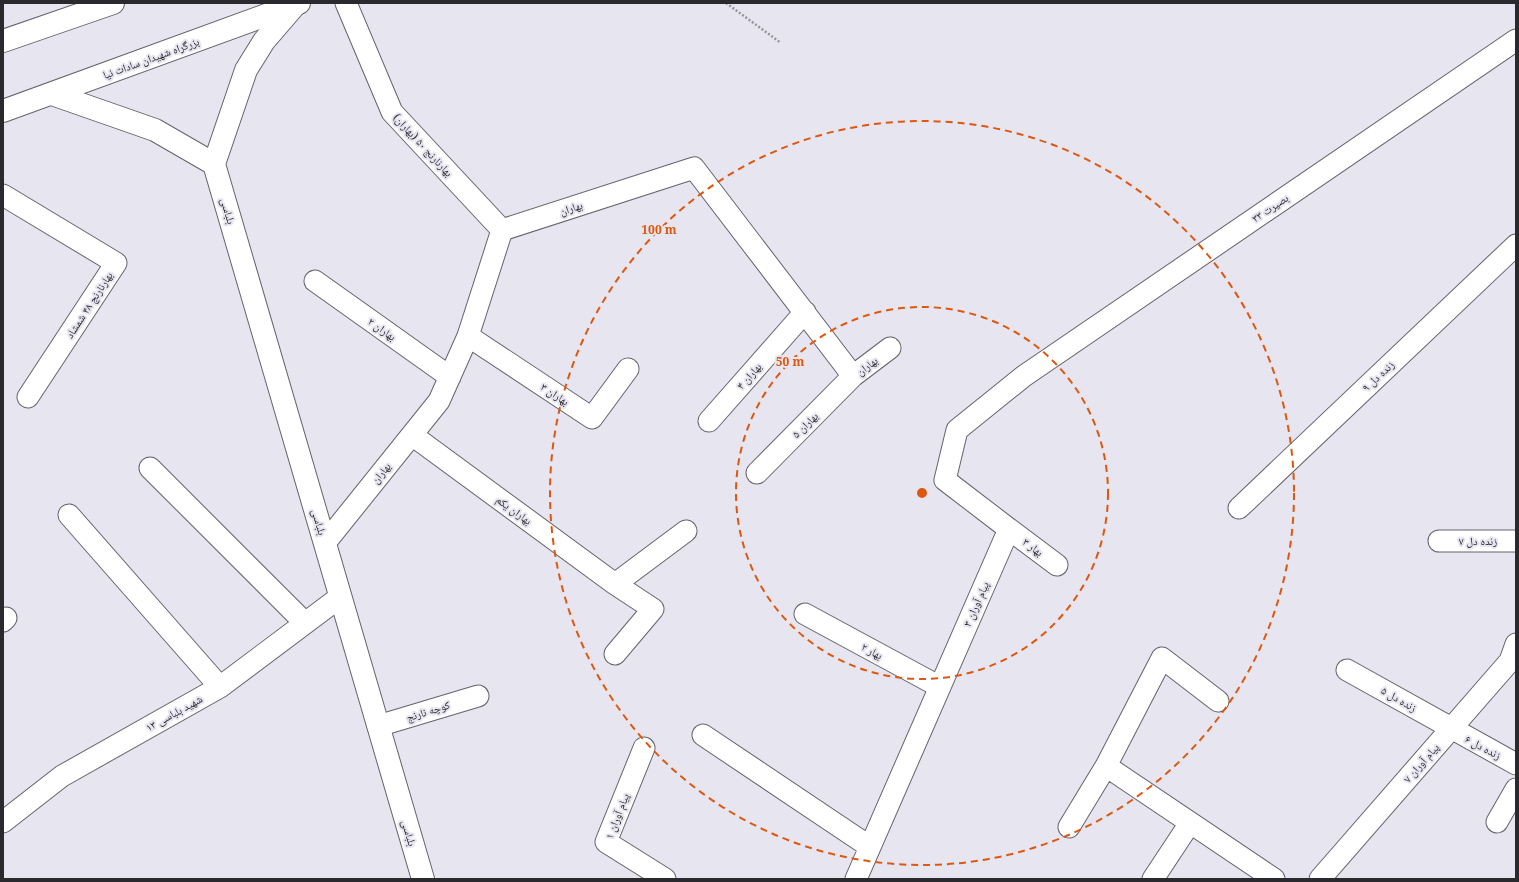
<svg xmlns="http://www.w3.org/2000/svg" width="1519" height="882" viewBox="0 0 1519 882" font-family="'Noto Serif','Noto Naskh Arabic',serif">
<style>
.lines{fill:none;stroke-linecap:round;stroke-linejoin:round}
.minor-casing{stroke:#64636b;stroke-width:23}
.secondary-casing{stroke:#64636b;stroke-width:24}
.trunk-casing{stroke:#64636b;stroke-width:24}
.path{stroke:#93939a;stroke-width:2.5;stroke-dasharray:2 2;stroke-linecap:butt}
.minor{stroke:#fff;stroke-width:21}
.secondary{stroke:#fff;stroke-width:22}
.trunk{stroke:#fff;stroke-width:22}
.ring{fill:none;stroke:#de570e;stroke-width:2;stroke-dasharray:7 5}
.labels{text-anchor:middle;stroke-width:4;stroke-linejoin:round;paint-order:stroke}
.street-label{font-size:11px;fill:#2a2a2e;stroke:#e7e6f0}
.centre{fill:#de570e;stroke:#e7e6f0;stroke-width:2}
.ring-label{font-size:12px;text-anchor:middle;font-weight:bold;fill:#de570e;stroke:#e7e6f0;stroke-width:4;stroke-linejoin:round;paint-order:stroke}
</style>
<rect width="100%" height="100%" fill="#e7e6f0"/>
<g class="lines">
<defs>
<path id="minor" d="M346 3 392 112 502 230
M3 195 116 263 28 397
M315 281 450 377
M468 336 592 418 628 369
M709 421 805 312
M412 435 615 584 686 531
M150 468 305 623
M757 473 853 376
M1239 508 1516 245
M69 515 220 687
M1009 529 1057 565
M1439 541H1516
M325 543 439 401 468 336 502 230 694 168 853 376 890 348
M615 584 653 609 615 654
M805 614 940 687
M3 621 6 618
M1347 670 1516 764
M1218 701 1162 658 1106 766 1274 879
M378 726 478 696
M703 735 870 847
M644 748 606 842 665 879
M3 822 62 776 220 687 340 597
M1497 822 1516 789
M1069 827 1106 766
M856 879 1009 529 945 480 957 430 1024 376 1516 40
M1153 879 1190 823
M1320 879 1510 661 1516 644"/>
<path id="secondary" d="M52 94 155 130 214 164
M214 164 423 879
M214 164 246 70 264 41 295 5"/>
<path id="trunk" d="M3 41 113 3
M3 111 299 3"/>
</defs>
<use href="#minor" class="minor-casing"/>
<use href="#secondary" class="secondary-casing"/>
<use href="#trunk" class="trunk-casing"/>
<path class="path" d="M726 3 781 43"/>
<use href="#minor" class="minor"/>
<use href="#secondary" class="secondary"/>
<use href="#trunk" class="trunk"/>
</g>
<g class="ring">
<circle cx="922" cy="493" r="186"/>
<circle cx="922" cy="493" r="372"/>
</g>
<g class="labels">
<g class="street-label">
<text transform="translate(151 58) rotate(-20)" y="4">بزرگراه شهیدان سادات نیا</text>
<text transform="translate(423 145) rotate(47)" y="4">بهارنارنج ۵۰ (بهاران)</text>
<text transform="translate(571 208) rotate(-18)" y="4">بهاران</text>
<text transform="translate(1270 208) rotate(-34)" y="4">بصیرت ۳۳</text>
<text transform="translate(228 211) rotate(74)" y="4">بلباسی</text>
<text transform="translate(89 305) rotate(-57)" y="4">بهارنارنج ۴۸ شمشاد</text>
<text transform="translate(382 329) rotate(35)" y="4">بهاران ۲</text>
<text transform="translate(867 366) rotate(-37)" y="4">بهاران</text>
<text transform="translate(749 376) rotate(-49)" y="4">بهاران ۴</text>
<text transform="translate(1378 376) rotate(-43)" y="4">زنده دل ۹</text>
<text transform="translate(555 394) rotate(33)" y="4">بهاران ۳</text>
<text transform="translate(805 425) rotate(-45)" y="4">بهاران ۵</text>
<text transform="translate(381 473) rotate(-51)" y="4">بهاران</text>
<text transform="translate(514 510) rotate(36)" y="4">بهاران یکم</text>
<text transform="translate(319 522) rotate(74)" y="4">بلباسی</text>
<text x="1478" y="545">زنده دل ۷</text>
<text transform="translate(1033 547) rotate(37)" y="4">بهار ۳</text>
<text transform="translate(976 604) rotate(-66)" y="4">پیام آوران ۳</text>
<text transform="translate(872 651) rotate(28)" y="4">بهار ۲</text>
<text transform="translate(1399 699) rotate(30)" y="4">زنده دل ۵</text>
<text transform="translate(428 711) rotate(-17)" y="4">کوچه نارنج</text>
<text transform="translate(174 713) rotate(-29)" y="4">شهید بلباسی ١٣</text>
<text transform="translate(1483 747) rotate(28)" y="4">زنده دل ۶</text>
<text transform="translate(1421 763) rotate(-49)" y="4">پیام آوران ۷</text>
<text transform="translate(617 816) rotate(-69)" y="4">پیام آوران ۱</text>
<text transform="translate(409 833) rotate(74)" y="4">بلباسی</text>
</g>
</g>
<circle cx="922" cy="493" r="6" class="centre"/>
<g class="ring-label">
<text x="659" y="234">100 m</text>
<text x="790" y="366">50 m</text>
</g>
<rect width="1519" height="882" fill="none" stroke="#2a2a2e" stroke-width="8"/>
</svg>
